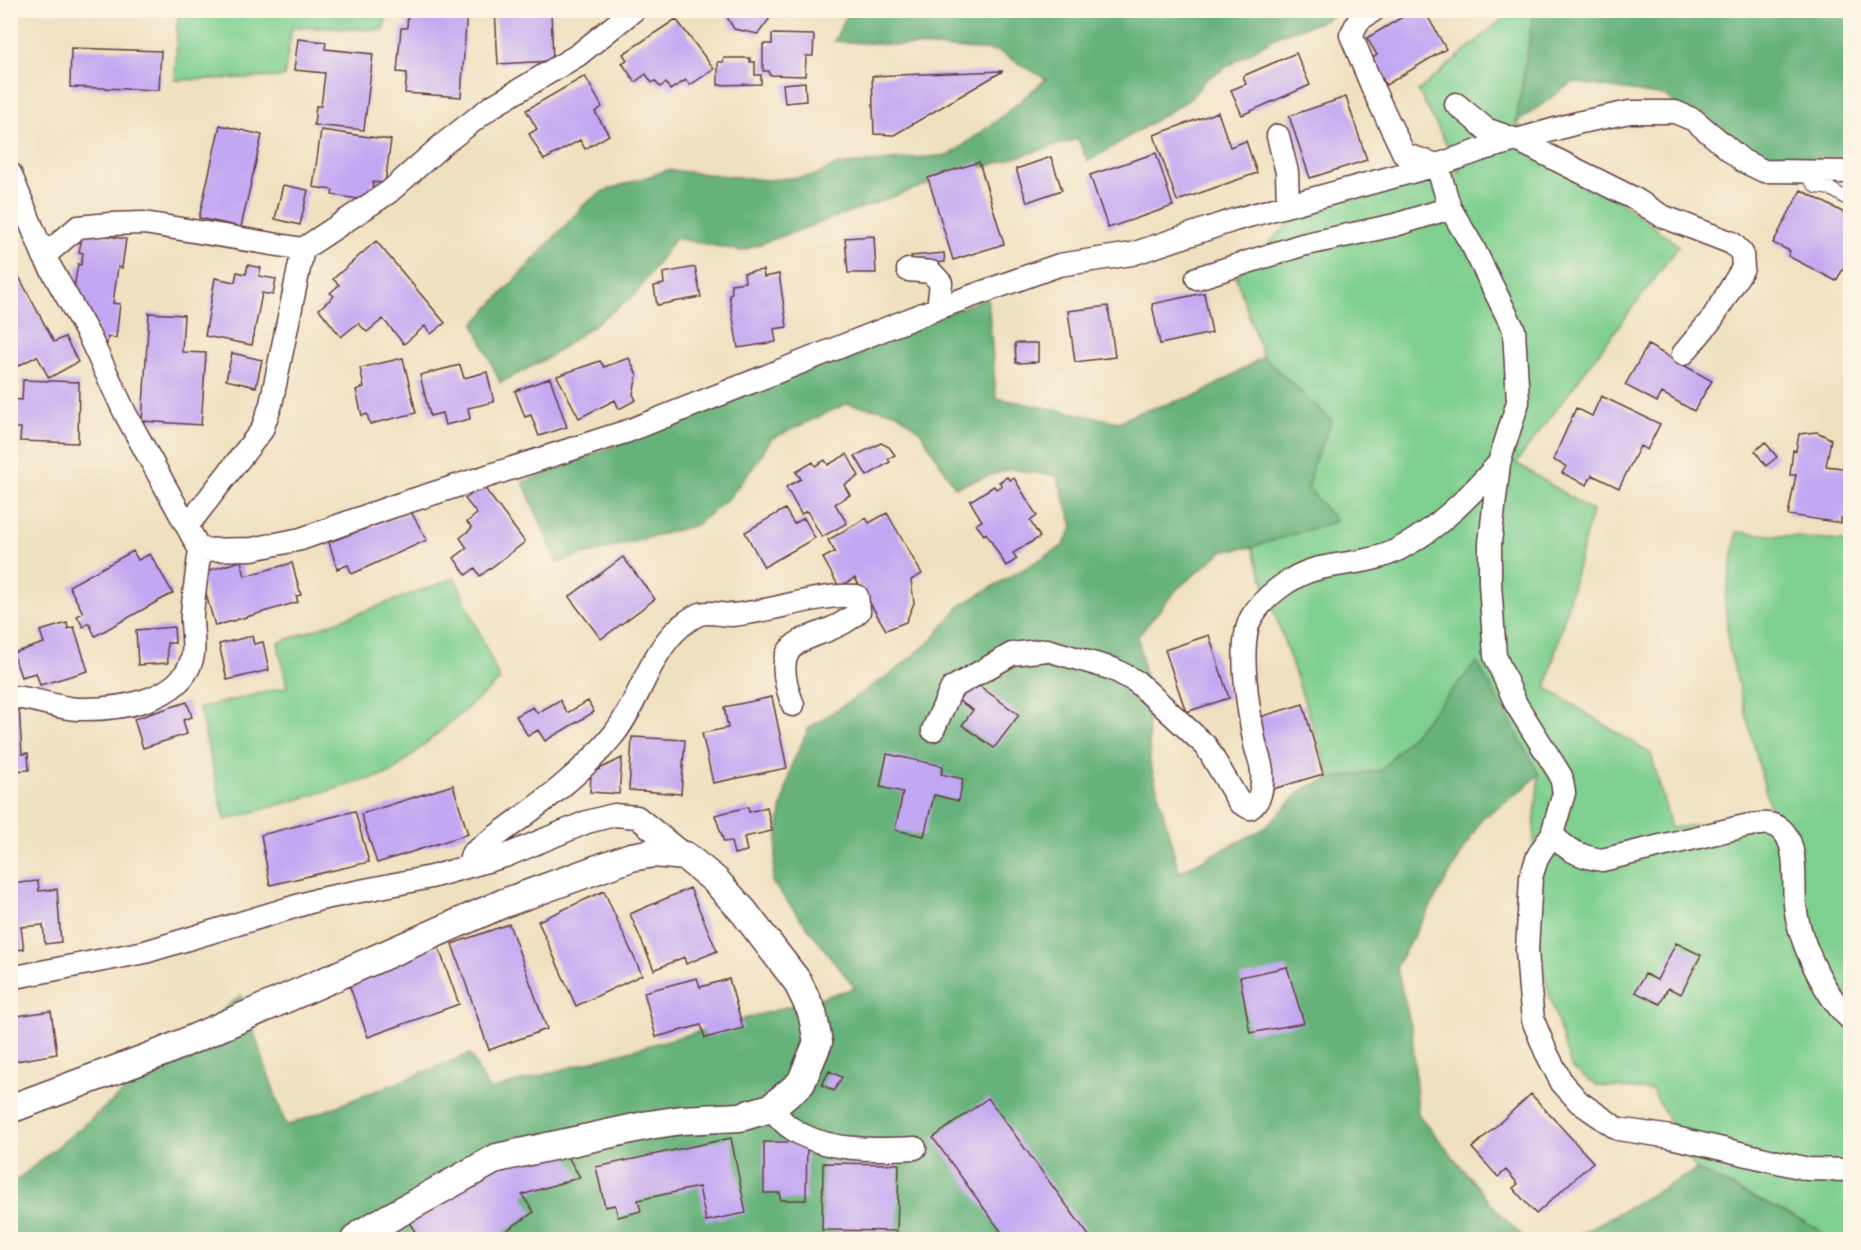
<svg xmlns="http://www.w3.org/2000/svg" width="1861" height="1250" viewBox="0 0 1861 1250" font-family="Mynerve,sans-serif">
<style>
.green{fill:#7ecf90;stroke:#64775e;stroke-width:1.5}
.forest{fill:#66b27a;stroke:#586852;stroke-width:1.5}
.building{fill:#c2a7f2}
.lines{fill:none;stroke-linecap:round;stroke-linejoin:round}
.service-casing{stroke:#633c41;stroke-width:14}
.minor-casing{stroke:#633c41;stroke-width:25}
.tertiary-casing{stroke:#633c41;stroke-width:31}
.service{stroke:#fff;stroke-width:12}
.minor{stroke:#fff;stroke-width:22}
.tertiary{stroke:#fff;stroke-width:28}
</style>
<rect width="100%" height="100%" fill="#fcf5e5"/>
<filter id="ink" filterUnits="userSpaceOnUse"><feTurbulence type="fractalNoise" baseFrequency=".0167" numOctaves="2"/><feDisplacementMap in="SourceGraphic" scale="12" xChannelSelector="R" yChannelSelector="G"/><feConvolveMatrix kernelMatrix="1 2 1 2 8 2 1 2 1" color-interpolation-filters="sRGB"/></filter>
<filter id="wash" filterUnits="userSpaceOnUse"><feTurbulence type="fractalNoise" baseFrequency=".008" numOctaves="4" result="noise"/><feDisplacementMap in="SourceGraphic" scale="24" xChannelSelector="R" yChannelSelector="G"/><feGaussianBlur stdDeviation="1.35" result="paint"/><feColorMatrix in="noise" values="0 0 0 0 0 0 0 0 0 0 0 0 0 0 0 0 0 1.4 0 .05"/><feComposite in="paint" operator="in"/></filter>
<g filter="url(#wash)">
<rect width="100%" height="100%" fill="#efe0bf"/>
<path class="green" d="M178 11V10L388 11 383 30 292 27 284 77 175 80Z
M1512 11H1534L1516 123 1679 246 1516 463 1592 511 1546 688 1651 754 1671 828 1772 816 1729 648 1725 602 1737 532 1850 542V979L1842 1016 1850 1018V1239H1826L1817 1228 1696 1170 1652 1090 1598 1086 1571 1067 1545 979 1537 928 1533 876 1534 825 1539 774 1477 663 1381 770 1331 779 1252 547 1336 521 1308 488 1312 466 1332 421 1263 357 1236 277 1305 207 1461 171 1418 91Z
M455 578 500 680 391 773 225 820 199 708 287 687 278 643Z"/>
<path class="forest" d="M849 11H1341L1323 21 1279 35 1205 80 1190 99 1088 162 1078 139 937 181 741 251 675 238 635 295 549 357 500 383 474 324 587 202 604 191 668 170 766 180 814 176 836 165 950 155 999 119 1046 79 998 51 834 41Z
M1534 11H1850V157L1749 160 1665 96 1573 82 1516 123Z
M988 297 996 398 1119 422 1137 413 1201 394 1263 357 1332 421 1312 466 1308 488 1336 521 1252 547 1223 551 1177 589 1138 636 1147 690 1150 763 1179 872 1262 830 1306 787 1331 779 1381 770 1477 662 1539 774 1521 791 1482 818 1396 966 1412 1030 1418 1114 1499 1213 1525 1239 11 1240V1185L241 995 286 1126 470 1054 489 1090 855 988 772 882 781 811 792 764 809 728 893 672 932 640 961 605 1063 546 1073 526 1057 476 1011 469 955 487 920 431 896 412 846 404 771 439 757 462 729 498 696 525 557 562 523 482Z
M1696 1170 1817 1228 1826 1239H1571Z"/>
<g id="blocks">
<path class="building" d="M408 10H467L461 97 405 93 407 73 397 72 401 28H407Z
M495 10H551L553 61 498 64Z
M723 10H776L758 34 734 29Z
M1414 10H1424L1446 49 1386 85 1371 59 1377 55 1367 38Z
M676 19 714 69 690 85 686 80 670 90 666 83 660 87 655 81 652 83 646 74 635 82 622 63 627 60 623 54Z
M772 34 814 35 813 56H806L805 76 769 75V71H763V44H772Z
M298 39 326 42 325 49 373 54 364 130 314 125 316 106H321L325 73 294 70Z
M71 48 161 51 159 90 70 87Z
M1296 53 1310 85 1242 115 1231 90 1246 84 1243 76Z
M724 58H750V62H755V75H761V84L718 85V62H723Z
M1003 71 894 135 874 134 872 76Z
M585 76 602 107 595 112 609 135 585 149 580 140 544 160 529 134 537 129 526 110Z
M805 82 806 101 785 103 783 84Z
M1346 97 1367 160 1310 178 1289 116Z
M1218 112 1230 147 1246 141 1257 173 1177 201 1154 135Z
M220 125 262 135 241 227 199 218Z
M321 130 391 140 385 183 373 182 371 201 332 195 333 190 313 187Z
M1156 153 1173 206 1108 228 1090 175Z
M1051 157 1062 190 1027 202 1016 169Z
M979 162 1004 244 953 260 928 178Z
M283 185 308 190 300 225 275 219Z
M1801 190 1850 216V273L1843 269 1836 281 1788 256 1790 251 1773 243Z
M83 232 126 239 122 268 118 267 113 303 120 304 116 338 108 337 107 344 96 342 98 327 87 323 73 295 78 264 81 265 83 253 79 252Z
M874 236 876 273H848L845 238Z
M376 241 445 323 431 334 425 326 404 344 383 319 367 332 358 323 341 337 319 309 334 296 330 293 339 285 333 279Z
M944 253 945 262 912 265 911 256Z
M248 265 261 268 259 276 276 279 273 295 262 293 252 345 205 336 215 278 235 282 237 272 246 274Z
M695 267 701 297 657 305 654 286 664 284 663 273Z
M763 270 764 277 779 274 787 327 774 329 776 342 738 348 729 294 732 293 731 284 745 282 744 273Z
M17 273 54 342 65 337 78 362 49 378 37 356 10 370V276Z
M1204 293 1212 333 1160 344 1152 304Z
M1108 306 1115 357 1075 362 1068 311Z
M149 313 184 315 182 352 206 353 201 425 142 421Z
M1015 343H1038V362L1016 363Z
M1648 345 1712 381 1694 411 1662 393 1657 402 1625 385Z
M232 353 262 360 256 387 226 380Z
M403 358 416 413 370 424 367 414 362 416 356 390 364 387 360 368Z
M629 358 637 375 633 394 636 400 619 409 615 400 579 418 557 376 600 361 604 367Z
M460 365 464 378 487 372 494 402 468 408 470 419 445 425 442 413 430 416 420 375Z
M550 378 567 427 539 436 531 415 525 417 515 391Z
M23 380 79 382 78 443 20 441 21 428H10V399L22 400Z
M1601 396 1660 424 1647 450 1640 446 1619 488 1592 475 1587 485 1562 473 1566 466 1553 460 1576 408 1592 416Z
M1817 432 1831 439 1826 466 1850 469V520L1841 518V523L1788 515 1796 475H1790L1793 450 1796 451 1799 434Z
M1765 442 1777 457 1766 466 1755 451Z
M881 443 889 447 895 455 888 459 890 462 867 476 855 456Z
M847 454 859 476 844 485 850 495 835 504 847 523 822 537 807 511 801 514 786 487 801 479 796 472 813 462 815 466 825 460 828 465Z
M1007 477 1010 480 1014 478 1037 516 1030 521 1040 537 1013 553 1017 559 1006 566 986 533 984 535 976 524 982 521 970 501 994 486 996 489 1002 485 999 482Z
M483 486 525 542 480 576 475 568 466 575 454 558 467 548 460 538 472 528 467 522 477 514 465 499Z
M785 509 794 524 804 518 815 538 764 567 745 532Z
M411 512 427 540 352 574 348 565 337 569 329 542Z
M887 513 922 574 911 580 914 603 906 622 886 630 855 578 839 587 823 558 835 552 828 540 866 518 869 523Z
M133 551 138 560 150 554 173 593 95 636 89 623 83 627 77 616 83 613 69 586Z
M623 557 655 599 601 639 569 597Z
M241 561 245 576 292 563 301 595 296 596 298 602 215 626 200 573Z
M67 623 68 629 74 627 88 671 40 685 36 673 21 677 13 653 44 643 40 631Z
M174 627 175 643H167L168 663 138 665 136 630Z
M1209 635 1229 698 1186 712 1165 650Z
M252 636 254 644 263 642 269 670 227 680 219 644Z
M970 679 1019 715 994 748 962 725 973 710 956 699Z
M772 697 787 768 713 783 702 733 728 728 724 707Z
M560 700 567 713 588 701 594 712 545 741 538 730 528 736 516 716 533 707 537 713Z
M187 702 192 717 183 720 187 734 143 748 134 719Z
M1303 704 1323 774 1273 789 1253 719Z
M10 707H19L22 754 28 753 29 770 10 771Z
M632 737 685 740 681 794 629 790Z
M887 754 943 766 941 774 963 779 959 801 934 795 924 836 895 830 903 792 880 787Z
M622 758 619 794 590 792 591 773Z
M453 785 468 834 377 863 361 814Z
M748 807 749 812 767 807 772 831 744 837 747 851 734 854 731 841 724 842 715 815Z
M355 811 369 862 270 885 261 835Z
M38 881 39 891 57 889 61 942 45 944 43 925 21 927 24 949 10 951V884Z
M690 888 717 951 686 964 684 957 654 970 630 914Z
M604 891 642 975 576 1006 538 921Z
M509 924 547 1029 489 1050 452 944Z
M1676 943 1701 955 1681 994 1668 988 1660 1004 1635 992 1645 974 1657 980Z
M438 946 459 1004 368 1037 347 979Z
M1287 967 1304 1023 1250 1033 1240 977Z
M697 978 700 987 729 979 743 1028 705 1038 701 1025 656 1037 644 992Z
M51 1011 57 1054 10 1062V1017Z
M829 1071 842 1077 834 1091 822 1085Z
M1531 1094 1593 1162 1536 1214 1513 1188 1518 1184 1506 1170 1498 1177 1472 1148Z
M988 1098 1092 1240H1007L933 1138Z
M731 1138 746 1213 706 1221 699 1187 638 1200 641 1211 618 1217 615 1205 605 1207 596 1167Z
M764 1142H807L806 1200H780V1193H764Z
M562 1147 580 1177 522 1195 534 1212 492 1240H420L409 1222 502 1164Z
M823 1163 899 1164 897 1231 822 1230Z"/>
</g>
</g>
<g filter="url(#ink)">
<use href="#blocks" fill-opacity="0" stroke="#633c41" stroke-width="1.5"/>
<g class="lines">
<defs>
<path id="service" d="M1803 172 1816 187 1831 189 1850 201"/>
<path id="minor" d="M1374 10 1359 20 1351 35 1374 91 1404 154 1437 165 1450 208 1473 247 1514 330 1518 402 1499 463 1490 543V583L1495 656 1516 704 1561 776 1564 793 1552 834C1566 850 1581 857 1602 860L1745 826C1758 824 1774 820 1784 832 1798 849 1793 883 1795 904 1798 939 1824 995 1850 1019
M1456 104 1486 129 1517 140 1635 199 1662 216 1732 243 1742 253 1743 268 1712 319 1683 354
M1278 136 1287 172 1288 205
M10 173 44 256 89 336 126 415 200 550 252 549 301 539 394 506 628 431 938 308 1059 265 1132 254 1234 220 1437 165 1484 149 1581 122 1630 112H1675L1694 120 1743 161 1764 171 1850 172
M44 256 78 227 110 224 144 223 303 249
M908 270 931 272 941 283 938 308
M1197 278 1302 245 1395 225 1450 208
M188 525 262 430 271 404 303 249 389 192 441 146 491 107 578 55 634 10
M10 697C33 697 55 708 78 709 116 710 180 702 192 659 196 646 191 628 192 614 194 592 197 571 200 550
M933 730 952 688 1012 654 1047 650 1113 669 1137 682 1206 746 1239 802 1250 808C1262 800 1263 784 1262 771 1261 762 1257 753 1255 744 1249 714 1237 645 1251 618 1263 597 1292 575 1316 569 1344 562 1373 563 1399 549 1438 529 1471 495 1499 463
M1552 834 1538 856 1531 877 1527 950 1530 991 1533 1020 1546 1052 1562 1083 1579 1102 1618 1129 1671 1137 1808 1169 1850 1170
M469 866 472 854C521 817 576 782 614 734 640 701 649 653 681 626 686 622 694 616 700 614 709 611 722 615 732 615 773 612 816 593 857 596L859 611C821 648 762 624 793 705
M10 978 145 952 320 899 431 877 505 856 587 822 614 815 637 817 685 856
M771 1108C777 1115 783 1123 791 1128 824 1152 876 1150 915 1148"/>
<path id="tertiary" d="M10 1109 163 1052 504 903 631 857 654 853 685 856 715 880 744 912 797 981 812 1012 818 1042 801 1083 771 1108 740 1117 682 1120 649 1125 497 1158 362 1233 355 1240"/>
</defs>
<use href="#service" class="service-casing"/>
<use href="#minor" class="minor-casing"/>
<use href="#tertiary" class="tertiary-casing"/>
<use href="#service" class="service"/>
<use href="#minor" class="minor"/>
<use href="#tertiary" class="tertiary"/>
</g>
</g>
<rect width="1861" height="1250" fill="none" stroke="#fcf5e5" stroke-width="36"/>
</svg>
